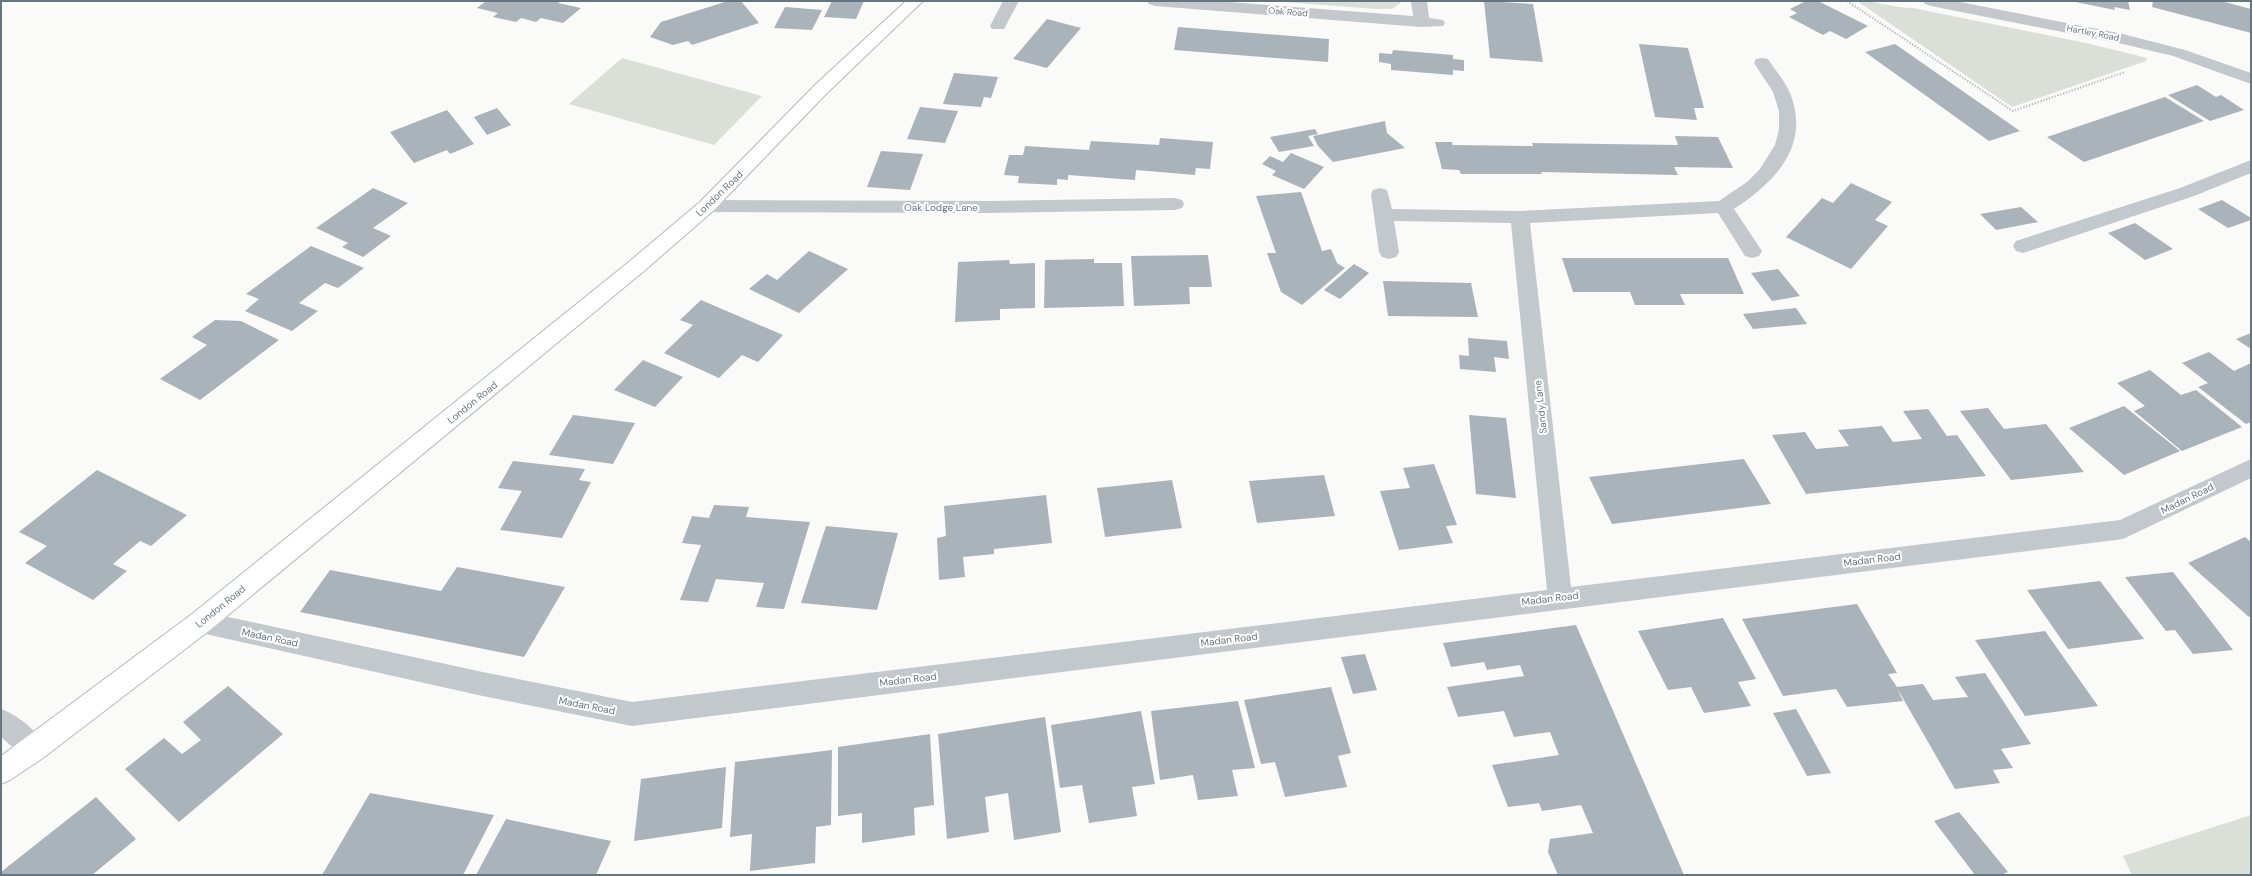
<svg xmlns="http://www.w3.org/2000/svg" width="2252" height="876" viewBox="0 0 2252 876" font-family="'DM Sans',sans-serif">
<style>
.green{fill:#dadfd7}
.building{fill:#aab3b9}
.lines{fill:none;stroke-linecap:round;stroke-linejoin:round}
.secondary-casing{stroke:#b3babf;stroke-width:2}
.path{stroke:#bbbfc2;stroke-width:2;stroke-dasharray:1.5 1.5;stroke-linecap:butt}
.lane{fill:#c3c8cc;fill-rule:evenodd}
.street{fill:#c3c8cc;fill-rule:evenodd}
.secondary{fill:#fff;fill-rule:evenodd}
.labels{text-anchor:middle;stroke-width:4;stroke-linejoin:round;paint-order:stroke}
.far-street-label{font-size:9px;fill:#657683;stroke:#fff}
.street-label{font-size:10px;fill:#657683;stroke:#fff}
</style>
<rect width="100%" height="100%" fill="#fafaf8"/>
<path class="green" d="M1403 1 1392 9H1376L1285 2Z
M1857 1C1877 1 1894 8 1913 8L2086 43 2147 58 2146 61 2012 107Z
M622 58 762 96 714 145 569 104Z
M2251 815V875H2132L2123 856Z"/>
<path class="building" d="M486 1H561L558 3 581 8 563 23 541 18 536 22 521 18 516 22 493 17 498 13 477 8Z
M728 1H741L759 23 692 45 688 41 673 45 650 37 661 22Z
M832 1H864L856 19 824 17Z
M1484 1 1533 4 1543 62 1490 58Z
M1806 1H1818L1868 26 1846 39 1830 31 1823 35 1789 17 1797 13 1790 9Z
M2071 1H2128L2130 10 2114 7 2115 10Z
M2153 1H2221L2251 9V33L2152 7Z
M785 7 822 10 812 30 774 28Z
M1047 19 1081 28 1047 68 1013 59Z
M1178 27 1329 39 1328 62 1174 50Z
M1639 44 1688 48 1704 108H1694L1697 120 1655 117Z
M1895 44 2020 131 1989 141 1865 52Z
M1393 50 1453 55V59L1464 60V71L1453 70V75L1391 70V64L1379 62V53L1392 54Z
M954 73 998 77 991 98 984 97 981 107 943 104Z
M2197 85 2216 97 2221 95 2244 110 2210 121 2168 95Z
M2165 97 2204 121 2084 162 2047 137Z
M920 107 958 111 945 143 907 139Z
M497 108 511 125 487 135 474 117Z
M447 110 474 144 450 154 447 150 414 163 390 132Z
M1385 121 1387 133 1405 148 1333 162 1318 146 1313 136Z
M1315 129 1318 134 1308 136 1314 146 1279 152 1270 137Z
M1675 136 1718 137 1733 168 1674 167 1678 175 1541 172 1542 174H1461L1459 170 1442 169 1435 142H1452L1454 151 1453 145 1533 146 1532 143 1678 145Z
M1160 138 1213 142 1210 169 1196 168 1195 175 1136 170 1135 180 1068 175V180L1057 179V185L1018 183 1019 176 1004 175 1009 155H1023L1025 146 1089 150 1091 141 1159 145Z
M881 151 923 154 910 190 867 187Z
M1291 153 1324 167 1304 189 1272 175 1276 171 1262 164 1270 156 1283 162Z
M1851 183 1892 202 1875 220 1888 226 1851 269 1786 237 1822 198 1833 203Z
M373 188 408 203 373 228 391 236 363 257 342 247 348 243 316 228Z
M1301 192 1322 251 1331 249 1337 263 1345 268 1302 305 1281 292 1267 253H1276L1256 196Z
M2222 200 2251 218V220L2228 228 2198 209Z
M2021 207 2038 222 1996 230 1980 214Z
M2135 223 2173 249 2145 260 2108 233Z
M311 246 364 268 338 288 325 283 299 303 318 311 292 331 245 311 259 299 246 294Z
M809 251 848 269 799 313 749 289 767 274 777 280Z
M1208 255 1212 287H1189L1190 304 1134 306 1131 256Z
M1562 258H1728L1744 294H1680L1685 305H1635L1630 292H1573Z
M1094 259V263H1122L1124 306 1044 308 1045 260Z
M1009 260 1010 264 1035 263V308L1000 309V320L955 322 958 262Z
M1354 264 1369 273 1340 299 1324 290Z
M1778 269 1800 296 1772 301 1751 273Z
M1383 281 1471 283 1478 317 1388 316Z
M701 300 783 335 758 362 742 355 719 378 664 353 693 325 680 320Z
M1796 308 1807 324 1753 329 1743 314Z
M215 320 241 321 279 340 200 400 160 379 207 345 192 337Z
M2251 333V349L2236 339Z
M1468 338 1507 341 1509 359 1494 357 1496 372 1460 369 1459 355 1469 356Z
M2209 352 2234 371 2251 363V422L2246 424 2198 387 2208 383 2182 363Z
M643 360 683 377 655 407 614 390Z
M2150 370 2181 395 2196 390 2242 427 2182 451 2134 411 2145 406 2117 383Z
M2124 406 2180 451 2124 475 2069 428Z
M1988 408 2004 429 2046 424 2084 472 2011 480 1960 411Z
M1928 409 1947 436 1957 435 1986 476 1806 494 1772 435 1805 432 1816 449 1849 446 1838 430 1882 426 1893 442 1922 439 1903 411Z
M573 415 635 423 613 464 549 455Z
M1469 415 1506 418 1516 498 1476 494Z
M1744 459 1771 504 1612 524 1589 477Z
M513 461 585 469 579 480 591 482 562 538 500 530 522 491 498 488Z
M1434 464 1457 525 1446 526 1453 543 1399 550 1380 491 1410 488 1403 468Z
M97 470 187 515 151 546 140 541 113 564 127 571 93 600 25 563 47 546 19 532Z
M1324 475 1335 516 1257 523 1249 481Z
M1172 480 1182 528 1105 537 1097 488Z
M1046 495 1052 543 994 549V554L963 557 965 577 939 580 937 538 946 536 944 506Z
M714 505 749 507 746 517 810 522 784 609 756 607 764 583 716 579 708 602 680 600 701 545 682 543 692 516 709 518Z
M826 526 898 533 877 610 801 603Z
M2245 537 2251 542V616L2249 617 2188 563Z
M457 567 565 587 524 657 300 612 330 570 441 591Z
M2173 572 2233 650 2193 654 2175 630 2166 631 2125 577Z
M2100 581 2144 639 2068 649 2027 590Z
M1857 604 1897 673 1888 674 1897 687 1923 684 1933 700 1968 697 1955 677 1985 673 2031 744 2001 749 2013 768 1993 770 2000 783 1955 789 1897 688 1903 701 1847 707 1836 689 1783 696 1742 619Z
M1723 618 1756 679 1738 682 1751 706 1704 713 1691 687 1668 690 1638 631Z
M1576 625 1684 875H1558L1548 852 1550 839 1593 833 1581 805 1542 811 1539 803 1508 807 1492 765 1559 755 1550 732 1514 737 1504 711 1458 717 1447 687 1524 676 1520 665 1487 670 1484 662 1451 667 1443 643Z
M2045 631 2098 706 2025 716 1975 640Z
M1365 654 1377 690 1353 694 1341 657Z
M228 686 283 734 179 822 125 769 164 738 182 754 201 740 183 722Z
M1331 687 1351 753 1338 756 1347 787 1285 797 1275 762 1261 764 1244 700Z
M1238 701 1255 768 1232 770 1238 796 1198 800 1193 775 1160 780 1151 711Z
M1796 709 1831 773 1807 776 1773 713Z
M1141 711 1155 784 1132 787 1137 816 1089 823 1082 785 1060 788 1051 725Z
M1045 717 1061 832 1014 840 1008 793 985 797 989 832 947 839 938 734Z
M930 734 934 805 914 808 915 835 862 843V813L838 816V747Z
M832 750 831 825 816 827 815 863 750 871 752 834 730 837 735 762Z
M726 767 722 828 634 841 641 779Z
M370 793 494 815 463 875H322Z
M96 797 136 839 92 875H1V872Z
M1959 812 2008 872 2001 875H1975L1934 821Z
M506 819 611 841 596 875H476Z"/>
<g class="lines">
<defs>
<path id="secondary" d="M906 1H923L827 93 714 210 644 271 210 630 43 758 10 780 1 784V756L192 614 630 261 700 202 815 85Z"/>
</defs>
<use href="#secondary" class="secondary-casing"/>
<path class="path" d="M1847 1 2013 111 2125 72"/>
<path class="lane" d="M2251 160V173L2194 196 2023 253 2016 251 2013 246 2016 241 2180 188Z"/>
<path class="street" d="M1003 1H1019L1004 29H992L990 26Z
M1147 1H1215L1413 16 1411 1H1427L1429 18 1443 20 1445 23 1443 26 1421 27 1155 6 1149 4Z
M1923 1H1955L2123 34 2185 50 2251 73V84L2173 56 2123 44 1931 6 1925 4Z
M1762 58 1768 59C1775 70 1785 81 1790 93 1811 146 1775 182 1734 209L1762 251 1759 256 1752 258 1745 256 1718 213 1530 223 1571 587 2120 520 2251 459V478L2123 539 632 726 478 695 201 633 192 630 189 622 192 614 201 611 478 671 632 702 1547 590 1511 223 1394 221 1399 252 1396 257 1389 259 1382 257 1379 252 1371 194 1373 190 1380 188 1387 190 1392 209 1520 211 1719 201 1747 182 1760 169 1775 145 1779 129V111L1773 92 1754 63 1756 59Z
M1175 198 1182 200 1184 204 1182 208 1175 210 990 213 707 212 700 210 698 206 700 202 707 200 990 201Z
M1 709C18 715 40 733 47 749L43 758 34 761 25 758 1 737Z"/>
<use href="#secondary" class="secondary"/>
</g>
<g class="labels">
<g class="far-street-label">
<text transform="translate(1288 12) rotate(4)" y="3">Oak Road</text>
<text transform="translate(2093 33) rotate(11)" y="3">Hartley Road</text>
</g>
<g class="street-label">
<text transform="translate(719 193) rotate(-44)" y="4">London Road</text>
<text x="941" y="211">Oak Lodge Lane</text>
<text transform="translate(472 402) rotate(-39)" y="4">London Road</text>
<text transform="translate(1540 407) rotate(-96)" y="4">Sandy Lane</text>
<text transform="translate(2187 498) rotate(-26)" y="4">Madan Road</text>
<text transform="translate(1872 559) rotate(-7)" y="4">Madan Road</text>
<text transform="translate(1550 598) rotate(-7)" y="4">Madan Road</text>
<text transform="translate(220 606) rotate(-39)" y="4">London Road</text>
<text transform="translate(270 637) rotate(12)" y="4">Madan Road</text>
<text transform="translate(1229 639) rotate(-7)" y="4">Madan Road</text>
<text transform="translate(908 679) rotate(-7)" y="4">Madan Road</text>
<text transform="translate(587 705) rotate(11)" y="4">Madan Road</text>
</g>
</g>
<rect width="2252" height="876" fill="none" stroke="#657683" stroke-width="4"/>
</svg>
